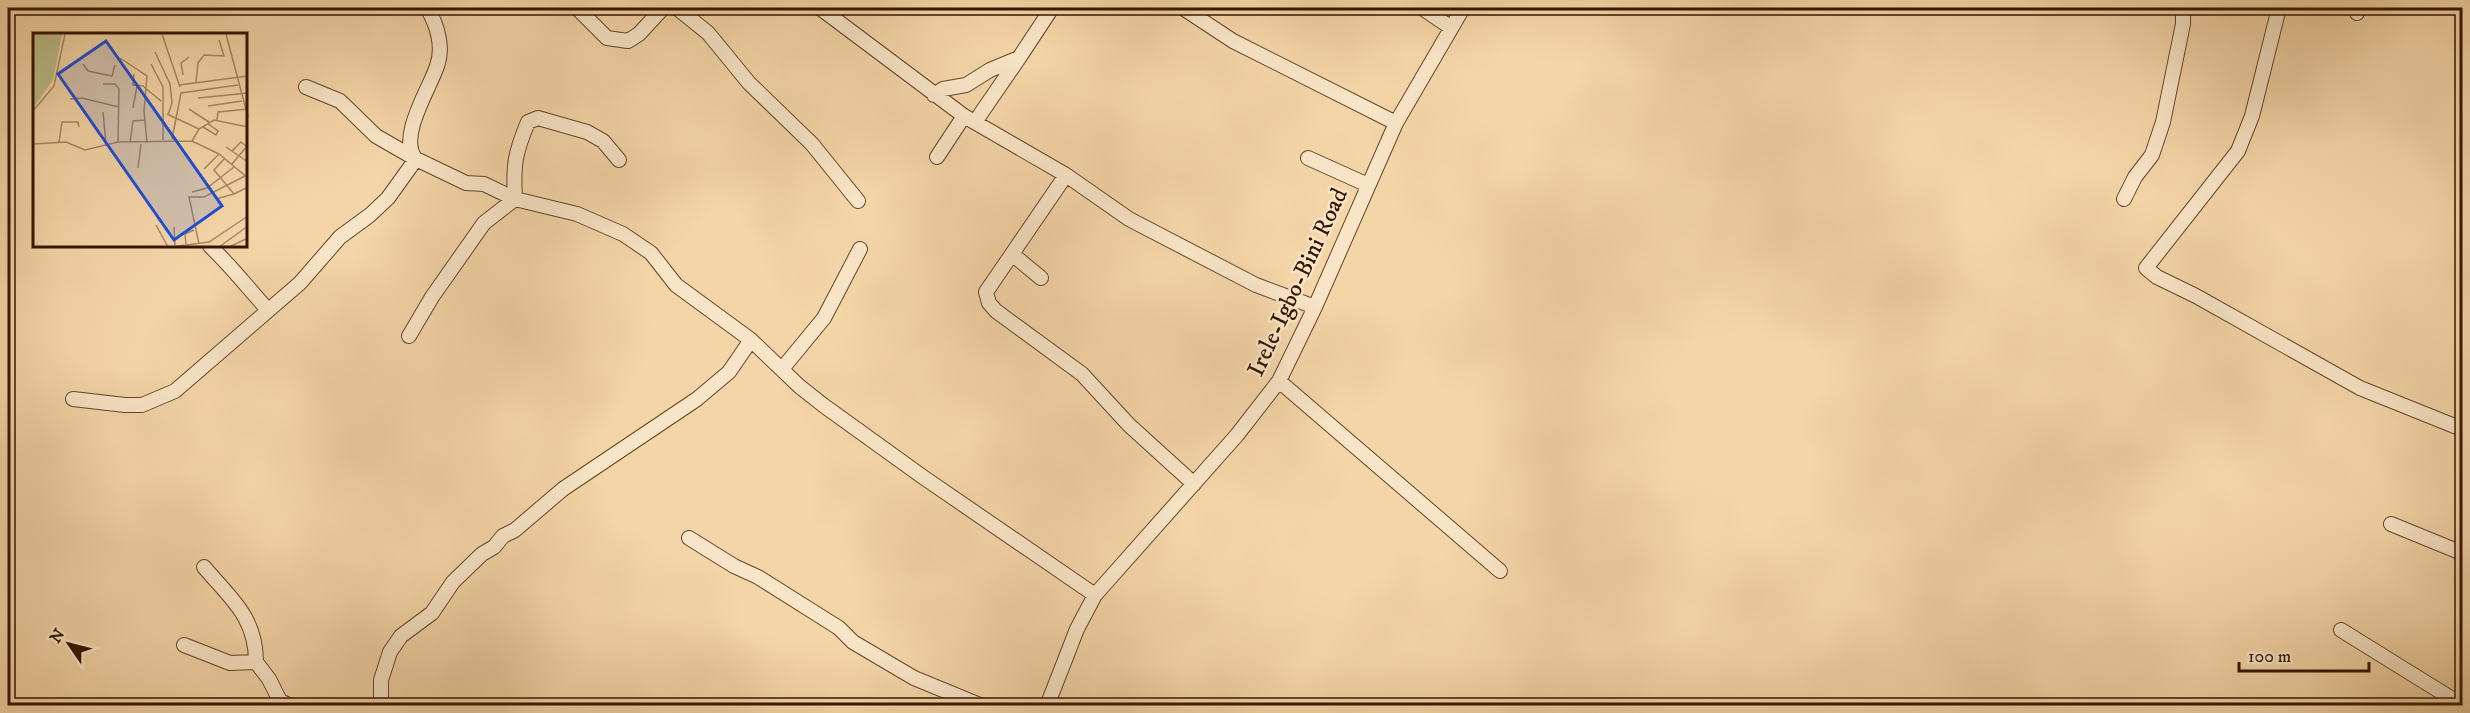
<svg xmlns="http://www.w3.org/2000/svg" width="2470" height="713" viewBox="0 0 2470 713" font-family="'IM FELL DW Pica',serif">
<style>
.lines{fill:none;stroke-linecap:round;stroke-linejoin:round}
.minor-casing{stroke:#64452a;stroke-width:16}
.minor{stroke:#f8e4c6;stroke-width:14}
.labels{text-anchor:middle;stroke-width:5;stroke-linejoin:round;paint-order:stroke}
.street-label{font-size:24px;fill:#341501;stroke:#f8e4c6}
.inset-road{fill:none;stroke:#a78865;stroke-width:1.5}
.view{fill:#1d4ed8;fill-opacity:0.15;stroke:#1d4ed8;stroke-width:3}
.inset-edge{fill:none;stroke:#341501;stroke-width:3}
</style>
<rect width="100%" height="100%" fill="#f4d5a7"/>
<filter id="stains"><feTurbulence type="fractalNoise" baseFrequency=".00333" numOctaves="4"/><feColorMatrix values="0 0 0 0 .2 0 0 0 0 .09 0 0 0 0 .02 0 0 0 .5 -.17"/></filter>
<radialGradient id="worn" r=".72"><stop offset=".6" stop-color="#630" stop-opacity="0"/><stop offset="1" stop-color="#630" stop-opacity=".3"/></radialGradient>
<g class="lines">
<defs>
<path id="minor" d="M427 8C437 24 444 47 437 66 430 88 397 138 416 159L466 183 484 184 515 199C513 165 515 153 528 122L538 118 587 132 603 141 619 160
M577 8 607 38 628 41 639 34 663 8
M677 8 708 33 749 83 812 144 858 201
M820 8 964 116 1066 175 1129 219 1256 285 1315 307
M1183 8 1233 41 1396 123
M1422 8 1450 27
M2279 8 2252 116 2238 151 2146 268 2157 277 2196 296 2360 388 2462 429
M2357 13 2359 8
M934 95 943 89 966 85 990 70 1019 58 1052 8
M975 122 1019 58
M937 157 964 116
M1308 158 1368 185
M1066 175 986 292 989 303 996 311 1082 374 1129 425 1194 484
M2124 199 2135 177 2152 155 2163 122 2183 24V8
M210 246C231 266 248 288 268 310
M1012 254 1041 278
M409 336 432 297 484 223 515 199 577 214 623 234 651 253 676 285 751 340 799 386 823 405 923 477 1095 595
M782 369 824 318 860 249
M1279 381 1500 571
M73 399 125 405H142L175 391 300 283 340 237 370 215 388 198 416 159 376 136 340 101 306 87
M2391 524 2462 553
M689 538 734 566 758 577 839 628 853 642 914 678 982 706
M204 567C231 599 256 617 256 662
M2341 630 2462 705
M184 645 230 663 256 662 269 679 280 701 291 706
M381 706V680L390 652 401 636 432 613 453 582 482 554 494 547 503 536 515 530 563 489 697 399 729 372 751 340
M1047 706 1077 629 1095 595 1237 435 1279 381 1315 307 1396 123 1463 8"/>
</defs>
<use href="#minor" class="minor-casing"/>
<use href="#minor" class="minor"/>
</g>
<g class="labels">
<g class="street-label">
<text transform="translate(1297 282) rotate(-65)" y="8">Irele-Igbo-Bini Road</text>
</g>
</g>
<g transform="translate(33 33)">
<rect width="214" height="214" fill="#f4d5a7"/>
<path d="M0 1H29L20 47 0 75Z" fill="#bbbd87"/>
<path class="inset-road" d="M129 1 147 54M193 1 215 84M122 19 137 51 139 70 135 82M87 25 114 43 111 78 114 110M50 31 55 38 79 43 82 32M118 31 130 54V107M101 41 100 52 111 53M150 42 148 30 156 24M163 49 165 30 171 22 191 23 186 7M70 51H82L86 56 85 109M146 52 215 43M111 54 128 68M165 65 215 60M37 66 49 65 86 74M175 73 209 68M100 75 104 53M156 76 176 89M0 78 21 53 32 1M70 79 73 112M134 81 166 96M184 87 185 79 215 76M170 94 183 102 185 98 174 90M139 106 148 60 205 52M159 108 166 96 181 87 215 94M26 109 29 89H45L46 94M97 110 100 88 112 87M0 111 33 109 52 117 85 109 159 108 186 121 215 145M193 114 215 129M199 118 208 109 214 114M192 125 181 137 201 161 215 154M199 131 215 112M105 135 108 111M171 136 186 121M159 159 174 155 201 134M183 166 201 161M123 192 135 214M141 194 142 212M153 211 152 201 161 197M166 211 156 164H171L212 143M138 214 176 209 215 183M186 214 215 193M196 214 215 205"/>
<path class="view" d="M73 8 189 173 141 207 25 41Z"/>
<rect width="214" height="214" class="inset-edge"/>
</g>
<rect width="2470" height="713" fill="none" stroke="#f4d5a7" stroke-width="30"/>
<rect x="9" y="9" width="2452" height="695" fill="none" stroke="#341501" stroke-width="3"/>
<rect x="15" y="15" width="2440" height="683" fill="none" stroke="#341501" stroke-width="1.5"/>
<g transform="translate(69 644) rotate(305)" stroke="#f8e4c6" stroke-width="4.5" paint-order="stroke">
<path d="M0-4.5L10 22L0 15L-10 22Z" fill="#341501"/>
<text y="-9" font-size="16" font-weight="bold" text-anchor="middle" fill="#341501">N</text>
</g>
<path d="M2239 662v9h130v-9" fill="none" stroke="#341501" stroke-width="3"/>
<text x="2248" y="662" font-size="18" fill="#341501" stroke="#f8e4c6" stroke-width="4.5" paint-order="stroke">100 m</text>
<rect width="100%" height="100%" filter="url(#stains)"/>
<rect width="100%" height="100%" fill="url(#worn)"/>
</svg>
